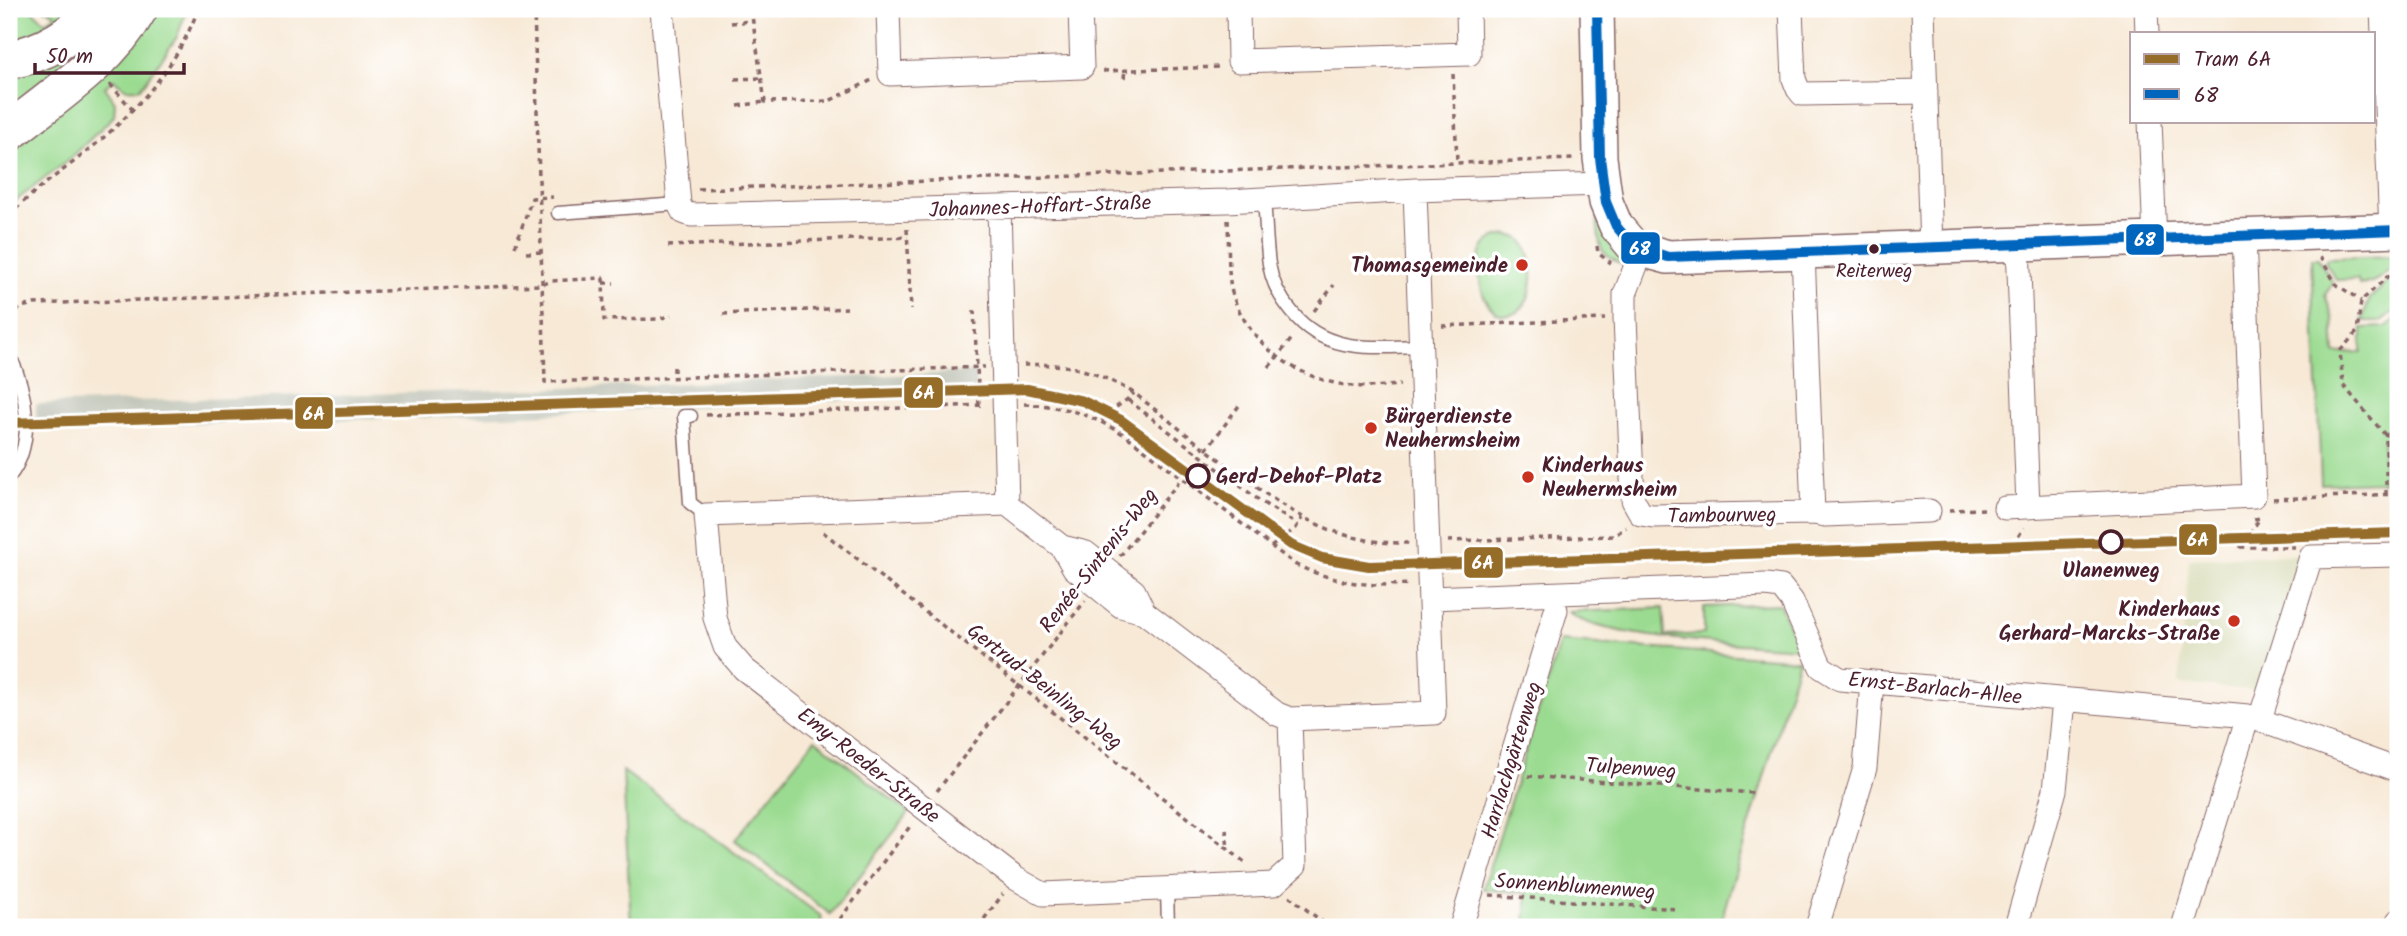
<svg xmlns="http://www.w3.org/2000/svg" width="2407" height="936" viewBox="0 0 2407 936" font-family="Kalam,sans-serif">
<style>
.built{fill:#dcdebc}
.industrial{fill:#c2c6b9}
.green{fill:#9bdb91;stroke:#727d5e;stroke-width:2}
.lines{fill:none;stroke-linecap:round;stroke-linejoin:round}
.lane-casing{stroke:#876667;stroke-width:15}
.street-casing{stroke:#876667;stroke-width:25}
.secondary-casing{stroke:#876667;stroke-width:36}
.highway-casing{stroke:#876667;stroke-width:41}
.path{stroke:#876667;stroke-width:3.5;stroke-dasharray:5 5;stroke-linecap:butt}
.lane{stroke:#fff;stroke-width:12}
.street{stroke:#fff;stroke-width:23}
.secondary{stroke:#fff;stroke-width:33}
.highway{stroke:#fff;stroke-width:38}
.bus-1-casing{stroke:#fff;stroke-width:16}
.bus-1{stroke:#0065bd;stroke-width:10}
.tram-1-casing{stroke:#fff;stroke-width:16}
.tram-1{stroke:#966c29;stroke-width:10}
.bus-dot{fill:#4a1f2b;stroke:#fff;stroke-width:2.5}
.poi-dot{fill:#c8321e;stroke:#fff;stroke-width:2.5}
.stop-dot{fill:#fff;stroke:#4a1f2b;stroke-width:3.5}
.labels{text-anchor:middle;stroke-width:7;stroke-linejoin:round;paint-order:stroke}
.bus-label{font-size:19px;fill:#4a1f2b;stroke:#fff}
.street-label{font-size:21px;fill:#4a1f2b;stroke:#fff}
.poi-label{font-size:21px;font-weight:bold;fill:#4a1f2b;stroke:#fff;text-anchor:end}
.stop-label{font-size:21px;font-weight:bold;fill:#4a1f2b;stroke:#fff;text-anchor:start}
.line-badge{stroke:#fff;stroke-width:2.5}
.badge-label{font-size:19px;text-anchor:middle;font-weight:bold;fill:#fff}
</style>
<rect width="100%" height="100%" fill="#fff"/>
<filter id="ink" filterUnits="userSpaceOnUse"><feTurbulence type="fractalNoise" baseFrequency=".0143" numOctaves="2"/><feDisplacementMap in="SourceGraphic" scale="14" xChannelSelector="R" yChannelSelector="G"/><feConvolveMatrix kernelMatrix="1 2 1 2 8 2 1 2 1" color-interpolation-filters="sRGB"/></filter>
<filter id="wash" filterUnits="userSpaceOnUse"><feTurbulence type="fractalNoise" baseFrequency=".00686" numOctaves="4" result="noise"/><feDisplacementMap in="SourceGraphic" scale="28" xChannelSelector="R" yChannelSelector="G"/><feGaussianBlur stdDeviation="1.57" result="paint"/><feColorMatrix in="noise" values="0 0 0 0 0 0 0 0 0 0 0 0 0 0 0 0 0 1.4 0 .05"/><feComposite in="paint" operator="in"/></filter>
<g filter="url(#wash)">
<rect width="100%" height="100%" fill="#f7e9d6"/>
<path class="built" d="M2305 554 2263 691 2179 684 2189 559Z"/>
<path class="industrial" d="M975 372 976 394 504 416 36 427V404L538 389Z"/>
<path class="green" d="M9 9H31L45 22 56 15 47 9H78L9 47Z
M109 9H125L9 116V71Z
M151 9H187L177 37 141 88C128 92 123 88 114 79L105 87 115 102 114 116 71 158 9 206V148Z
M1597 219 1626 256 1624 265C1596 254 1600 246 1597 219Z
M1507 235C1511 236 1515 236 1518 238 1539 250 1538 314 1507 315 1479 316 1471 258 1487 243 1493 237 1499 237 1507 235Z
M2397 256C2391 273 2377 283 2359 285L2358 279 2337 280 2325 262 2328 258Z
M2312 258H2318L2333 283 2325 295 2333 319 2335 353 2362 352V328L2386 327 2395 320 2396 313 2393 312 2381 321H2362L2370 298 2398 273V482H2391V437L2395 432 2383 440V482L2321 484Z
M1779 604 1799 648C1756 644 1594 640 1569 612L1663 608 1665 636 1704 634V607Z
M1560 641 1799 660 1719 927H1525L1527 893 1483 889Z
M815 739 909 813 830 914 735 840Z
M623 771 821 916 822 927H631Z"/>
</g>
<g filter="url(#ink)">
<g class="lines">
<defs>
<path id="lane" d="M1264 199C1266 220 1266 243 1269 264 1272 283 1280 298 1292 312 1325 354 1373 347 1421 346
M558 213 679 204
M9 354C27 390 36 444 9 477
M691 416H684L690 503 706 515
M1167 888 1168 927"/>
<path id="street" d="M662 9 679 204 683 212 691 215 1227 201 1415 190 1603 184
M888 9 890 74 1082 67 1080 9
M1238 9 1239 61 1469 54 1468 9
M1791 9 1794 79 1798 89 1802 94 1926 92
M1923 9 1931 248
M2146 9 2147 33
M2382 9 2391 231
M2150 121 2155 240
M999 207 1007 504
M2018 245 2028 506
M1642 250 1625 294V318L1633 500 1641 514 1653 516 1813 513 1825 515 1929 511
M1803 252 1813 513
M1007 504 706 515 715 618 725 647 744 669 1015 878 1043 894 1274 884 1295 865 1290 719
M1007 504 1062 547 1086 553 1109 571 1134 591 1144 612
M2005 508 2254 496 2244 236
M1062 547 1074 568 1121 606 1144 612 1277 714 1290 719 1434 713 1415 190
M1430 598 1766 585 1781 587 1792 601 1821 667 1840 679 2248 716 2398 770
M2260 719 2311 557 2398 555
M1461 927 1556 610
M1817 927 1865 768 1872 682
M2016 927 2055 790 2064 701
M2183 927 2248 716
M2396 927 2398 921"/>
<path id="secondary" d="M1597 9 1600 158 1606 202 1616 226 1632 245 1642 250 1668 257 2398 230"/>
<path id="highway" d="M9 60C43 53 73 37 95 9
M9 132C54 96 109 61 138 9"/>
</defs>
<use href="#lane" class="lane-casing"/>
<use href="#street" class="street-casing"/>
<use href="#secondary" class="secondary-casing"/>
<use href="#highway" class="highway-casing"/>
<path class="path" d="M41 9 47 15
M534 9 545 382 985 367
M751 9 765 102 829 101 872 80
M731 23 752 21
M1103 71 1221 67
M1453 74 1457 161
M1124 78 1125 70
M735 79 761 78
M110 84 132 109
M738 106 765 102
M698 189 1575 159
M9 216C34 189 68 168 96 144 139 108 179 63 198 9
M1228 220C1229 240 1227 279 1233 296 1251 347 1299 380 1352 386 1367 388 1385 386 1400 385
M907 229 911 310
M668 246 908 237
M1597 246 1598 253 1611 263
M515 247 532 198 553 197
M526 253 541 252
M2320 257 2336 284 2361 301
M603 283H614
M974 310 979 405
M1314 311 1334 285
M723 314 847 308
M9 319 21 307 34 304 541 285 551 281 603 278 604 320 659 319 671 315
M1442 326 1605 319
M1024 365C1069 362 1095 371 1134 393 1166 418 1198 444 1231 468 1287 511 1335 545 1409 543
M674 367V378
M1269 367 1294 336
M1128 400 1260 501 1298 525
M1024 404C1067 406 1092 415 1128 437L1296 565C1337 583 1366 587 1411 584
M706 415 985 405
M1102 421C1109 409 1124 404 1134 393
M2386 436 2398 426 2396 373
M1206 450 1241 403
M2386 495V436L2343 385 2340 351 2357 332 2361 301 2398 267
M2273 499 2398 494
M1949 510 1987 509
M2254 519 2260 518 2241 547H2295
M823 532 1247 864
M1448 541 1614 536 1626 527
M1271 547 1296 528 1302 518
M2007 553 2024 528
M1120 556 1182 478
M1528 776 1753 793
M937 791 1085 601
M1226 829 1228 850
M1490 895 1677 909
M1289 896 1329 927
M834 927 911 825
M978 927 1003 894"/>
<use href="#lane" class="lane"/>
<use href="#street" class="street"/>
<use href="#secondary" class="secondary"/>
<use href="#highway" class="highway"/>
<defs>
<path id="bus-1" d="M1597 9 1600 158 1606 202 1616 226 1632 245 1668 257 2398 230"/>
</defs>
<use href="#bus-1" class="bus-1-casing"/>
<use href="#bus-1" class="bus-1"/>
<defs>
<path id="tram-1" d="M9 423 1027 389 1083 401 1121 420 1291 545 1322 558 1369 566 2398 533"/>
</defs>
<use href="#tram-1" class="tram-1-casing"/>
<use href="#tram-1" class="tram-1"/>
</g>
</g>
<circle class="bus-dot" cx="1874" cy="249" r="6"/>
<g class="poi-dot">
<circle cx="1522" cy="265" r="7"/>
<circle cx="1371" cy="428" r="7"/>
<circle cx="1528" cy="477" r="7"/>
<circle cx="2234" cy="621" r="7"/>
</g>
<g class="stop-dot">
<circle cx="1198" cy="476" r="11"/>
<circle cx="2111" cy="542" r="11"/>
</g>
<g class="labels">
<g class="bus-label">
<text x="1874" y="277">Reiterweg</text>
</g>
<g class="street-label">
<text transform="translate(1040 206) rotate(-2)" y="7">Johannes-Hoffart-Straße</text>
<text transform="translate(1722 515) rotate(-1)" y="7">Tambourweg</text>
<text transform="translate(1098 560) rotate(-52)" y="7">Renée-Sintenis-Weg</text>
<text transform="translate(1045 686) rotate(38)" y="7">Gertrud-Beinling-Weg</text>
<text transform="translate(1935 688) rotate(6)" y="7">Ernst-Barlach-Allee</text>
<text transform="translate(1511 760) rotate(-73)" y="7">Harrlachgärtenweg</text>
<text transform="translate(869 765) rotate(38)" y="7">Emy-Roeder-Straße</text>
<text transform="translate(1631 768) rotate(4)" y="7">Tulpenweg</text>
<text transform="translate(1575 886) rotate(4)" y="7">Sonnenblumenweg</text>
</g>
<g class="poi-label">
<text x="1508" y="272">Thomasgemeinde</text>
<text x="1385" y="423" text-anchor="start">Bürgerdienste<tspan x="1385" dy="24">Neuhermsheim</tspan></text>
<text x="1542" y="472" text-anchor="start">Kinderhaus<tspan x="1542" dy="24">Neuhermsheim</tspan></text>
<text x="2220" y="616">Kinderhaus<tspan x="2220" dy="24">Gerhard-Marcks-Straße</tspan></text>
</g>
<g class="stop-label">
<text x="1216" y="483">Gerd-Dehof-Platz</text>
<text x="2111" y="577" text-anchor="middle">Ulanenweg</text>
</g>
</g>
<g class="line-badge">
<rect x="2125" y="223" width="40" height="33" rx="7" fill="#0065bd"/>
<rect x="1620" y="231" width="41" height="34" rx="7" fill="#0065bd"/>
<rect x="903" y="376" width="41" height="33" rx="7" fill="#966c29"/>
<rect x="294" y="396" width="40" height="34" rx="7" fill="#966c29"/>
<rect x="2178" y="523" width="40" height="33" rx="7" fill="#966c29"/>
<rect x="1463" y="546" width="41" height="33" rx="7" fill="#966c29"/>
</g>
<g class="badge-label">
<text x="2145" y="246">68</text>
<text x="1640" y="255">68</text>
<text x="924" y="399">6A</text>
<text x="314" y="420">6A</text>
<text x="2198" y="546">6A</text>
<text x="1483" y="569">6A</text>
</g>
<rect width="2407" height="936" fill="none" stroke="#fff" stroke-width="35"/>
<rect x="2130" y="32" width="245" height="91" fill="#ffffff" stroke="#b7a5aa" stroke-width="2"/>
<rect x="2144" y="54" width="35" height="10" fill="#966c29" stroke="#b7a5aa" stroke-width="2"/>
<text x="2194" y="66" font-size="21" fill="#4a1f2b">Tram 6A</text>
<rect x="2144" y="89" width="35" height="10" fill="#0065bd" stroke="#b7a5aa" stroke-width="2"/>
<text x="2194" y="102" font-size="21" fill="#4a1f2b">68</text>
<path d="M35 63v10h149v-10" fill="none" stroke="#4a1f2b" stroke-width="3.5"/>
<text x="46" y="63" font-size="21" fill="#4a1f2b" stroke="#ffffff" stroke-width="5" paint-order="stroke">50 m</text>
</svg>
